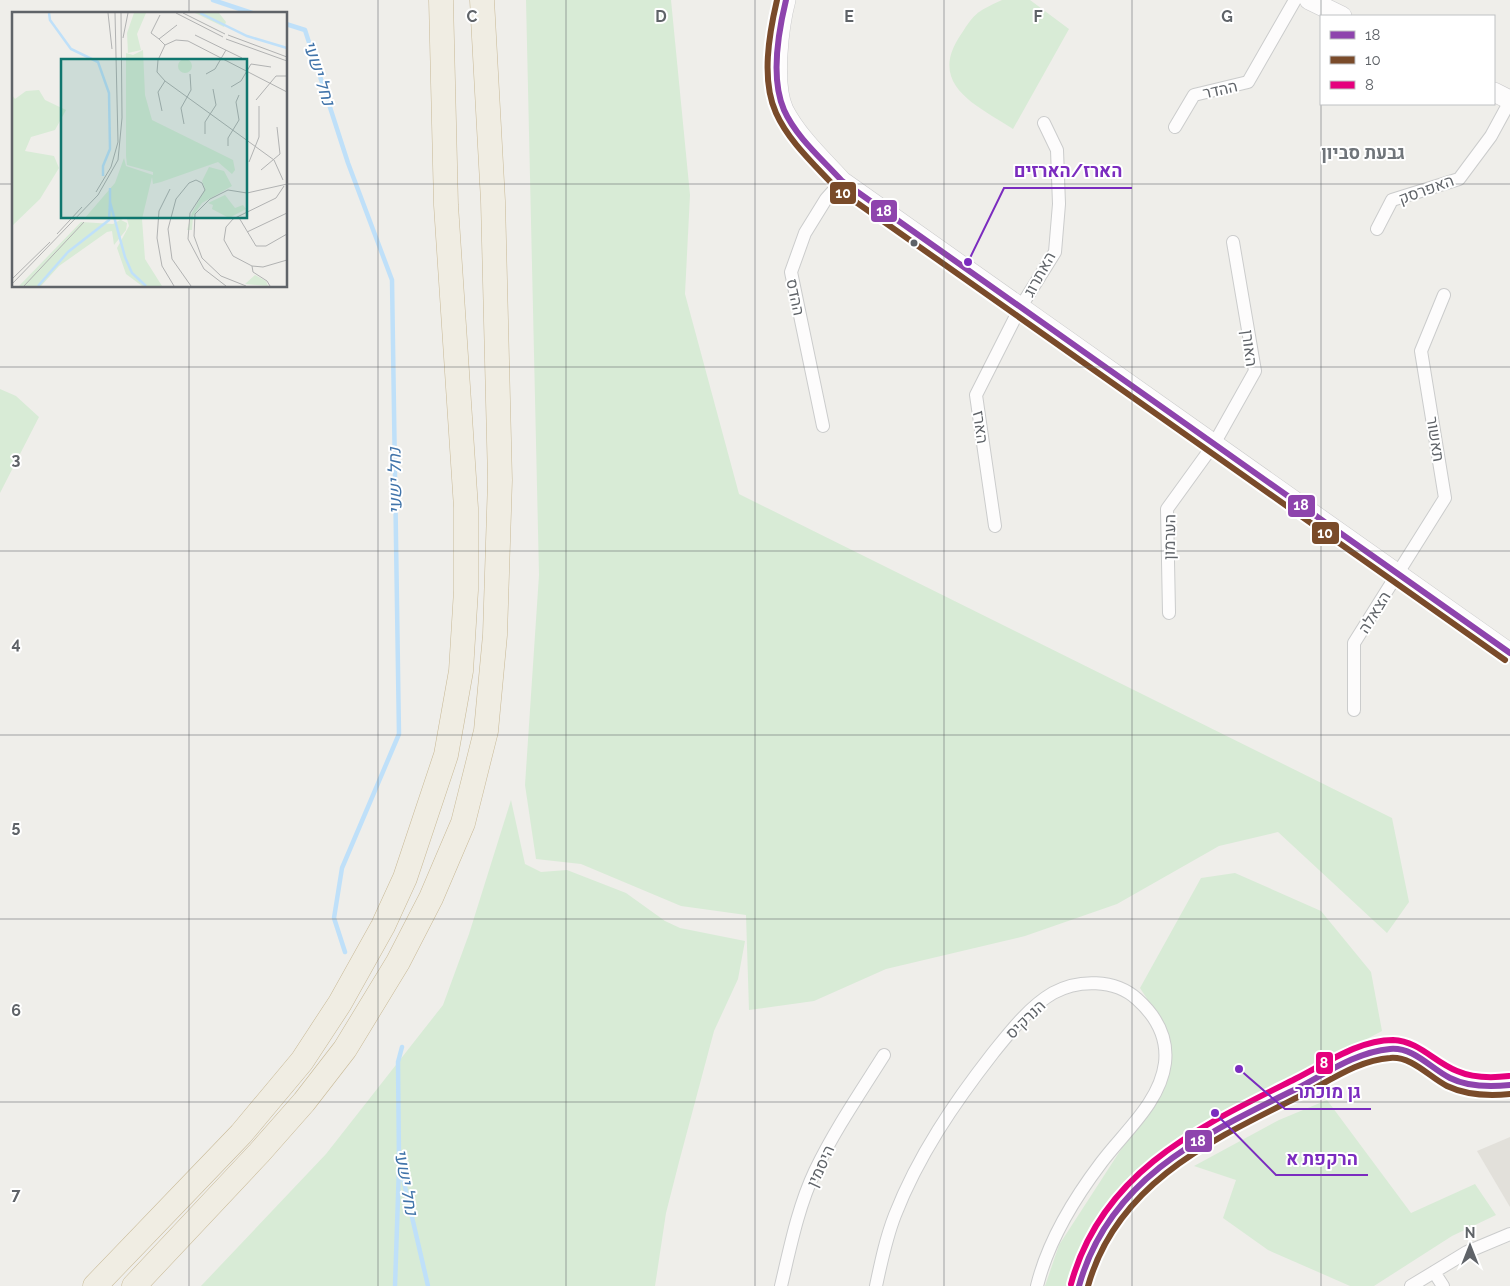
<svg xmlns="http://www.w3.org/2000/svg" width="1510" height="1286" viewBox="0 0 1510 1286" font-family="Raleway,Heebo,sans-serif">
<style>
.education{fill:#e2e0da}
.green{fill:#d8ebd6}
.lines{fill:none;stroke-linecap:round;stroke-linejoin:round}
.stream{stroke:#bfe0f9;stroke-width:4.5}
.street-casing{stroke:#cbcccc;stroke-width:14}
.secondary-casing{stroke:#cacacb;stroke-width:20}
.highway-casing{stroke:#c8b996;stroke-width:25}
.street{stroke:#fdfcfc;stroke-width:12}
.secondary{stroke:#fdfcfc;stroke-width:19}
.highway{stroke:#f0ede3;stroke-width:24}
.bus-1-casing{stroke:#fff;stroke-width:10}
.bus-2-casing{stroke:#fff;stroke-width:10}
.bus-3-casing{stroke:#fff;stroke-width:10}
.bus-1{stroke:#8e44ad;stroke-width:6}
.bus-2{stroke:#7a4b2a;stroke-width:6}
.bus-3{stroke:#e5007d;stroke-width:6}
.grid{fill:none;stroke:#5f6368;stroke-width:1;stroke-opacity:0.55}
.bus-dot{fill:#5f6368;stroke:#fff;stroke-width:2}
.labels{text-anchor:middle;stroke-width:4;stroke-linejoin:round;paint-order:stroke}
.street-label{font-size:16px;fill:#5f6368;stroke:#fff}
.water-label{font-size:18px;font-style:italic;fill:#4174aa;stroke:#fff}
.neighbourhood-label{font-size:18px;font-weight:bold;fill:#70757a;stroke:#fff}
.inset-river{fill:none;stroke:#bfe0f9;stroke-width:2.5}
.inset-road{fill:none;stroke:#b1b2b2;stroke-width:1}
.view{fill:#0f766e;fill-opacity:0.15;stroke:#0f766e;stroke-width:2.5}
.inset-edge{fill:none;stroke:#5f6368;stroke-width:2.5}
.grid-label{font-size:16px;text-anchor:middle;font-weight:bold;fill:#5f6368;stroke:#fff;stroke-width:4;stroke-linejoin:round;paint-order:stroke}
.leader{fill:none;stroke:#7b2cbf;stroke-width:2}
.callout-dot{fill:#7b2cbf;stroke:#fff;stroke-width:2}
.callout-label{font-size:18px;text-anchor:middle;font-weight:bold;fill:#7b2cbf;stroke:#fff;stroke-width:4;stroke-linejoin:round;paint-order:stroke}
.line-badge{stroke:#fff;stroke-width:2}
.badge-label{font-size:14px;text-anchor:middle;font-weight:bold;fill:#fff}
</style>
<rect width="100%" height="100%" fill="#efeeea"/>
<path class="education" d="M1510 1137V1207L1477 1151Z"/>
<path class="green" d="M526 0H671L690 195 685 294 739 494 1392 818 1409 902 1387 933 1278 832 1219 846 1117 904 1025 936 886 969 814 1001 749 1010 746 915 681 906 581 864 536 859 525 785 539 575Z
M1002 0H1030L1069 29 1013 129C980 107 929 87 958 39 975 13 974 13 1002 0Z
M0 389 16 396 39 417 0 493Z
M511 800 525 864 541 872 567 870 626 893 665 921 680 928 745 941 738 979 714 1031 679 1162 666 1213 655 1286H201L326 1154 443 1005 469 934Z
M1235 873 1321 911 1371 972 1382 1031 1198 1128 1146 1166 1084 1251 1071 1286H1045L1059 1245 1166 1080C1178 1033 1164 1026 1140 988L1201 878Z
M1327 1100 1411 1213 1475 1184 1496 1215 1452 1236 1374 1286H1350L1268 1250 1223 1218 1236 1180 1194 1166 1279 1120Z"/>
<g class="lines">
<path class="stream" d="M213 0 255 14
M286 24 305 30 348 163 392 280 399 734 342 868 334 918 345 952
M402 1047 398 1062 399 1161 428 1286
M395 1286 399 1167"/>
<defs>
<path id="street" d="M1175 127 1194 95 1248 82 1295 0
M1377 229 1392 200 1459 179 1491 136 1510 101
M823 426 791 272 805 233 826 199 842 181
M995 526 976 395 1020 308 1055 252 1059 204 1057 150 1044 123
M1169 613 1167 509 1214 444 1255 371 1233 242
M1354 710V643L1445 498 1421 351 1444 295
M1434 1272 1443 1286
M781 1286C790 1248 798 1207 815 1171 834 1131 860 1093 884 1055
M876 1286C881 1262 886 1238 895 1215 918 1156 954 1103 993 1053 1010 1032 1029 1007 1053 993 1078 979 1115 979 1137 999 1156 1016 1168 1037 1165 1063 1160 1103 1123 1133 1101 1163 1073 1200 1048 1241 1037 1286
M1411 1286 1467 1252 1510 1234"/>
<path id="secondary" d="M786 0C779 26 772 85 784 110 798 137 822 159 842 181L1510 653
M1309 0 1342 16
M1494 92 1510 100
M1079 1286C1090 1224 1154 1164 1206 1134 1235 1117 1267 1103 1297 1088 1326 1074 1358 1052 1391 1049 1419 1047 1436 1076 1461 1082 1475 1086 1496 1087 1510 1085"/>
<path id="highway" d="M95 1286 241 1134 302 1061 340 1003 383 926 405 878 446 755 461 671 466 590V508L446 205 441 0
M134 1286 259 1153 304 1102 345 1049 398 962 431 898 463 823 486 731 495 635 500 480 493 201 482 0"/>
</defs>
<use href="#street" class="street-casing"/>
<use href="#secondary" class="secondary-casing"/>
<use href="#highway" class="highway-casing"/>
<use href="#street" class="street"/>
<use href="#secondary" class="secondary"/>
<use href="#highway" class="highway"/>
<defs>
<path id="bus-1" d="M786 0C778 33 770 78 784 110 796 137 822 159 842 181L1510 653
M1079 1286C1109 1178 1203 1135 1296 1089 1325 1074 1356 1052 1390 1049 1414 1047 1430 1068 1450 1078 1468 1087 1491 1087 1510 1085"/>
<path id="bus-2" d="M777 0C769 34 761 80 776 113 789 142 815 165 836 188L1505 660
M1088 1286C1117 1183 1212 1140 1300 1096 1328 1082 1358 1060 1390 1058 1412 1056 1429 1077 1447 1086 1466 1095 1490 1096 1510 1094"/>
<path id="bus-3" d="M1071 1284C1102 1171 1199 1127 1295 1079 1325 1064 1358 1040 1393 1040 1419 1041 1434 1062 1457 1071 1473 1078 1492 1078 1509 1076"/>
</defs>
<use href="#bus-1" class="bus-1-casing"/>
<use href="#bus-2" class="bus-2-casing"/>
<use href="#bus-3" class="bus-3-casing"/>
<use href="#bus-1" class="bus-1"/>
<use href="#bus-2" class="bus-2"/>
<use href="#bus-3" class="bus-3"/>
</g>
<path class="grid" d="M189 0V14M378 0V1286M566 0V1286M755 0V1286M944 0V1286M1132 0V1286M1321 0V16M1321 16V104M1321 104V1286M0 184H14M286 184H1510M189 286V1286M0 367H1510M0 551H1510M0 735H1510M0 919H1510M0 1102H1510"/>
<circle class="bus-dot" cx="914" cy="243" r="4.5"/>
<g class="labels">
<g class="street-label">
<text transform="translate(1220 89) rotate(-13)" y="6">ההדר</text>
<text transform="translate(1426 189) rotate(-20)" y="6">האפרסק</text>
<text transform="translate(1039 274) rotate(-61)" y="6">האתרוג</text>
<text transform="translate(796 297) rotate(78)" y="6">ההדס</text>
<text transform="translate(1250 348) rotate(83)" y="6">האורן</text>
<text transform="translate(981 427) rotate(82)" y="6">הארז</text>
<text transform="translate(1436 439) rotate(81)" y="6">תאשור</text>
<text transform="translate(1169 537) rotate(-89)" y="6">הערמון</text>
<text transform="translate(1374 612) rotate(-58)" y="6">הצאלה</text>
<text transform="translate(1025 1019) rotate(-44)" y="6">הנרקיס</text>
<text transform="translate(820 1166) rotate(-65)" y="6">היסמין</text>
</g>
<g class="water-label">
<text transform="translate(319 73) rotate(72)" y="6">נחל ישעי</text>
<text transform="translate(395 481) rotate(-91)" y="6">נחל ישעי</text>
<text transform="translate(406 1182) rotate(80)" y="6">נחל ישעי</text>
</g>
<g class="neighbourhood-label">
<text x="1363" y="159">גבעת סביון</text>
</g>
</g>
<g transform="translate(12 12)">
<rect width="275" height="275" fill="#efeeea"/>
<path d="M122 1H134L125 22 129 38 116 41 115 21ZM183 1H207L214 10 212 15ZM131 38 133 83 140 108 221 148 223 158 220 162 206 150 149 170 141 172 140 165 130 207 133 247 150 274H130L114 262 105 236 117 214 115 207 113 206 109 208 115 211 114 218 102 233 100 219 95 220 47 254 29 274H7L69 210 101 212 108 208 72 207 103 171 112 146 114 154 141 163V160L115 153 114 144V41L121 43ZM166 54a7 7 0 1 1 14 0a7 7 0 1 1-14 0ZM27 78 33 88 54 98 43 118 19 125 13 139 42 144 47 156 28 187 0 214V83L3 87 14 79ZM197 155 212 159 220 174 190 191 181 204 180 218H175L180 201 193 177 190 169ZM213 183 223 196 231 193 234 197 217 206 200 197 201 193 196 191ZM243 263 254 269 256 274 233 272Z" fill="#d8ebd6"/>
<path class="inset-river" d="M37 1 38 8 59 37 86 50 97 81 98 137 91 154V164M188 1 235 24 275 36M98 176V190L113 245 120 261 134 274M26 274 56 240 97 208 98 190"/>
<path class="inset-road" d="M96 1 100 37M164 1 211 25M171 1 213 22M183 23 230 46M216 23 275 45M111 26 116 1M147 27 139 21 148 3M214 27 275 49M153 33 147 27 165 13M194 62 203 57 214 38M219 75 229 69 239 52 259 55M244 88 264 64H275M150 99 146 80 153 69M275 102V121M172 112 169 96 179 78 178 62M193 122V110L204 93 201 77M216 134V126L227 108 224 90 227 83M237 150 247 125V94M249 158 268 142 265 115M271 168 262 148 153 69 145 60 146 48 153 33 164 28 176 29 275 80M272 174 264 186 221 207 214 215 212 228 221 244 240 254 251 255 275 248M158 177 147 199 145 226 150 254 162 274M84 180 99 155 106 130 103 1M226 204 244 234H254L275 222M235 220 275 201M45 222 70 195M240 254 241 260 255 269 258 274M0 267 38 230M0 272 86 183 106 148 110 106 109 1M12 274 72 210M179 274 160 247 156 217 164 187 177 171 184 168 190 171 193 178 178 201 176 227 192 257 214 274M234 274 209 264 190 246 182 224 183 202 198 187 216 178 235 181 275 172"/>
<path class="view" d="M49 47H235V206H49Z"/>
<rect width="275" height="275" class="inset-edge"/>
</g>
<g class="grid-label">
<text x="472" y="22">C</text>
<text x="661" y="22">D</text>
<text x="849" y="22">E</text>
<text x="1038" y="22">F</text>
<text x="1227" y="22">G</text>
<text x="16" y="465">3</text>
<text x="16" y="649">4</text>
<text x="16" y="832">5</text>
<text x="16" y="1016">6</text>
<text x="16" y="1200">7</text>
</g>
<path class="leader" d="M968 262L1004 188H1132M1239 1069L1285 1109H1371M1215 1113L1276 1175H1368"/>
<g class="callout-dot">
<circle cx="968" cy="262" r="5"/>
<circle cx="1239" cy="1069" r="5"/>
<circle cx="1215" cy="1113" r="5"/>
</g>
<g class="callout-label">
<text x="1068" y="177">הארז/הארזים</text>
<text x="1328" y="1098">גן מוכתר</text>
<text x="1322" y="1165">הרקפת א</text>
</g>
<g class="line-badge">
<rect x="829" y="181" width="28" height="24" rx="5" fill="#7a4b2a"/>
<rect x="870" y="199" width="28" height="24" rx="5" fill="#8e44ad"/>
<rect x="1287" y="494" width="29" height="24" rx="5" fill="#8e44ad"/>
<rect x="1311" y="521" width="29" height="24" rx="5" fill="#7a4b2a"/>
<rect x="1315" y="1051" width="19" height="24" rx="5" fill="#e5007d"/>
<rect x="1184" y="1129" width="29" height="24" rx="5" fill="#8e44ad"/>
</g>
<g class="badge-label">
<text x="843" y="198">10</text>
<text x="884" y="216">18</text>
<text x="1301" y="510">18</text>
<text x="1325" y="538">10</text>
<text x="1324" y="1068">8</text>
<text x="1198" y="1146">18</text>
</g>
<rect x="1320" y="15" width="175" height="90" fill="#ffffff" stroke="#bfc1c3"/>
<rect x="1330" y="31" width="25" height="8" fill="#8e44ad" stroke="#bfc1c3"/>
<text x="1365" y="40" font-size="15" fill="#5f6368">18</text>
<rect x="1330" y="56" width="25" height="8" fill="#7a4b2a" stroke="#bfc1c3"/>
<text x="1365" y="65" font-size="15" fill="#5f6368">10</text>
<rect x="1330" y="81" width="25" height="8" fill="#e5007d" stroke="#bfc1c3"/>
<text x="1365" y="90" font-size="15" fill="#5f6368">8</text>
<g transform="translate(1470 1246)" stroke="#ffffff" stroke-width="4" paint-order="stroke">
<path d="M0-4L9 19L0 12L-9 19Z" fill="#5f6368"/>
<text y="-8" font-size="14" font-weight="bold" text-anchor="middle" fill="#5f6368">N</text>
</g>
</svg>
